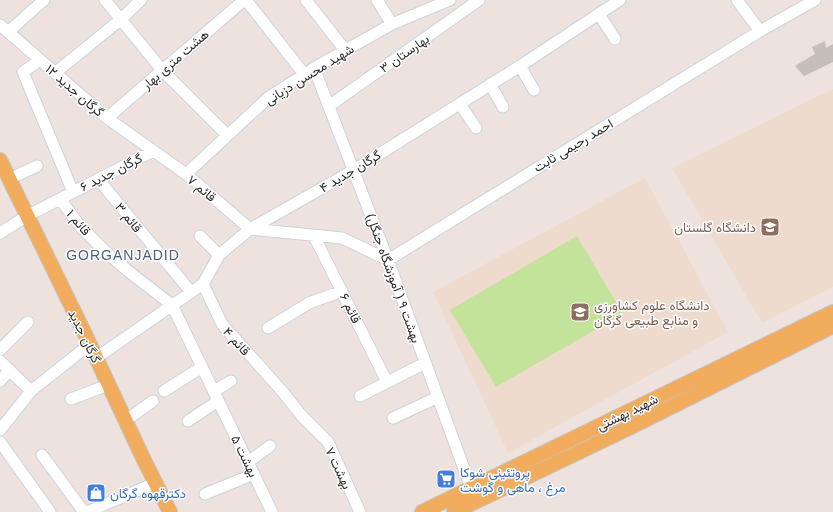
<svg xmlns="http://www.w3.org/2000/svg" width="833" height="512" viewBox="0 0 833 512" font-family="Arial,Vazirmatn,sans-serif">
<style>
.education{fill:#eedbcd}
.grass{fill:#c4e39a}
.building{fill:#c5beb9}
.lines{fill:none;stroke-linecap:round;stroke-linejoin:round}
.minor-casing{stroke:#cbd3dd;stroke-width:13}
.major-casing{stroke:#c4c4c4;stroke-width:16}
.minor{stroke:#fff;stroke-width:11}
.major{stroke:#f1ac5e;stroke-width:14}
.labels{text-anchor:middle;stroke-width:3;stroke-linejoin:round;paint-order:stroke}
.street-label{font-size:13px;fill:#2b2b2b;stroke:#fff}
.education-label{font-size:13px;fill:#785e54;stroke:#fff;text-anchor:end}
.shop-label{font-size:13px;fill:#366cbe;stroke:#fff;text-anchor:start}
.neighbourhood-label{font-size:14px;letter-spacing:1px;fill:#4b5f7c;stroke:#fff}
</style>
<rect width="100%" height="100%" fill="#ede2dd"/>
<path class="education" d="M833 89V287L762 323 672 168Z
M645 178 728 332 508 453 433 292Z"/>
<path class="grass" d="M577 236 623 314 496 387 450 310Z"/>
<path class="building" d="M825 41 826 48 833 44V62L804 76 795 66 815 54 812 47Z"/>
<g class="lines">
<defs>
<path id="minor" d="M105 0 162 70 227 135
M246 0 304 74
M306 0 345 50
M377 0 392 24
M737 0 760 31
M599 14 615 39
M0 25 107 118 186 174 250 229
M8 32 44 0
M40 60 23 72 73 192
M520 66 534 90
M314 68 388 260 471 488
M55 73 120 20 141 0
M490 84 503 107
M460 104 476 128
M329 106 479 0
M107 118 244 0
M186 174 269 97 314 68 392 24 450 0
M9 179 37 166
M98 179 191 292
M60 199 80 226 106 252 128 271 172 305 272 512
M250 229 342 238 388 260 760 31 815 0
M0 233 27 216 153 151
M200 236 219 255
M314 236 387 382
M203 284 222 324 282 391 301 415 328 442 360 512
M268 328 309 303 342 291
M0 350 28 322
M96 358 203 284 219 255 250 229 354 170 520 66 620 0
M0 361 31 391
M0 381 10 370
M164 391 202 367
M214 391 231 381
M360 396 425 363
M71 399 108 385
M393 418 438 397
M125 421 153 401
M188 421 218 401
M0 430 31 391 90 344
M0 442 50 512
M42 455 84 512
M248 462 270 446
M205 494 254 474
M87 512 155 483"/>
<path id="major" d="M0 160 85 334 143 458 170 512
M422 512 833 312
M454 512 629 428 833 326"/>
</defs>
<use href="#minor" class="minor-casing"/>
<use href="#major" class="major-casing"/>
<use href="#minor" class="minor"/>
<use href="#major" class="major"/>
</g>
<defs>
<symbol id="university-square" viewBox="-11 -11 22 22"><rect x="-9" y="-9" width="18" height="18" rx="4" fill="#8d6e63" stroke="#fff"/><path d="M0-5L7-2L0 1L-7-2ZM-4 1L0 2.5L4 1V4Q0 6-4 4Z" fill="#fff"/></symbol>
<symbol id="supermarket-square" viewBox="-11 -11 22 22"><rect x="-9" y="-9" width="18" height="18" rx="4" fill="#3f7fe0" stroke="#fff"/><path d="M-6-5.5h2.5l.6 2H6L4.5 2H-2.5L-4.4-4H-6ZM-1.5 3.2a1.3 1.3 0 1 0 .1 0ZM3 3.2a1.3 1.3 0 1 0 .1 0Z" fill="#fff"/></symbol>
<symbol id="shop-square" viewBox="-11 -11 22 22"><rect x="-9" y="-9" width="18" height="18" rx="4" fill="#3f7fe0" stroke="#fff"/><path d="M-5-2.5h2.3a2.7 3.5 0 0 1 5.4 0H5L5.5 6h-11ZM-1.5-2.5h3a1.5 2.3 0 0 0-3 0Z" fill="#fff"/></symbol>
</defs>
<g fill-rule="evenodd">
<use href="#university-square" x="759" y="216" width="22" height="22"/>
<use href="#university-square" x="569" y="301" width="22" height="22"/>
<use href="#supermarket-square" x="435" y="468" width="22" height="22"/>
<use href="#shop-square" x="85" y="482" width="22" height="22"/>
</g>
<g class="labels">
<g class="street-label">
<text transform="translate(404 53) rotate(-35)" y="5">بهارستان ۳</text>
<text transform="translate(175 59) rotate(-41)" y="5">هشت متری بهار</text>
<text transform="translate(309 74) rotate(-32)" y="5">شهید محسن دزیانی</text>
<text transform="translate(75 90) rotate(41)" y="5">گرگان جدید ۱۲</text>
<text transform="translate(573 145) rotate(-31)" y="5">احمد رحیمی ثابت</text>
<text transform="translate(350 171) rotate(-31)" y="5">گرگان جدید ۴</text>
<text transform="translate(111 172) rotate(-27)" y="5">گرگان جدید ۶</text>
<text transform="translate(202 188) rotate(40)" y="5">۷ قائم</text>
<text transform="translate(129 217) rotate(51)" y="5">۳ قائم</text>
<text transform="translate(79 222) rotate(50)" y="5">۱ قائم</text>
<text transform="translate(394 278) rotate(70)" y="5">بهشت ۹ ( آموزشگاه جنگل)</text>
<text transform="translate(351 308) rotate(64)" y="5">قائم ۶</text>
<text transform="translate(85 336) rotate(64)" y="5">گرگان جدید</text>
<text transform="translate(237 341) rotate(48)" y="5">قائم ۴</text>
<text transform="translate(627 412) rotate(-26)" y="5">شهید بهشتی</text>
<text transform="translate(245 456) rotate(64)" y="5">بهشت ۵</text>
<text transform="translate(339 468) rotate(65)" y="5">بهشت ۷</text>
</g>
<g class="education-label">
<text x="756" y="232">دانشگاه گلستان</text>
<text x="594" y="310" text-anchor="start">دانشگاه علوم کشاورزی<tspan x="594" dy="15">و منابع طبیعی گرگان</tspan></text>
</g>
<g class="shop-label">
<text x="460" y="477">پروتئینی شوکا<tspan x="460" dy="15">مرغ‌ ، ماهی و گوشت</tspan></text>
<text x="110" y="498">دکترقهوه گرگان</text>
</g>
<g class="neighbourhood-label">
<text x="123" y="260">GORGANJADID</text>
</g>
</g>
</svg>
